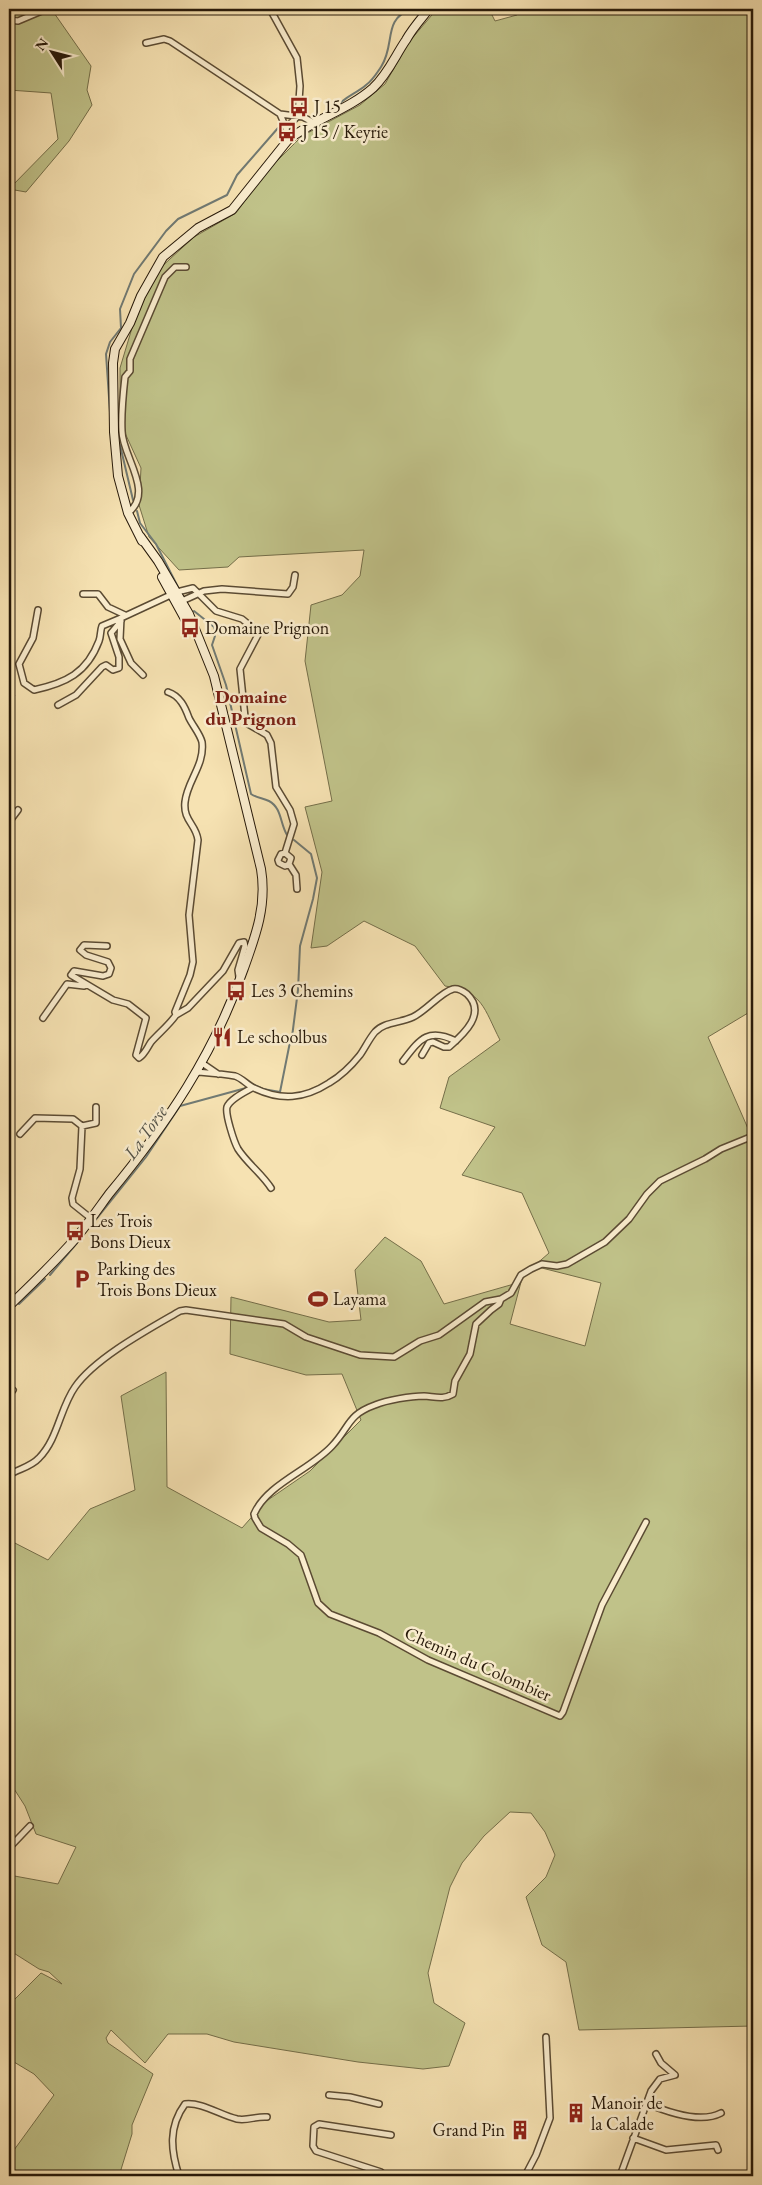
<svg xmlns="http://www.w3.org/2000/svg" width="762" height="2185" viewBox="0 0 762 2185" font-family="'EB Garamond',serif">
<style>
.green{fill:#c0c289;stroke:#746e49}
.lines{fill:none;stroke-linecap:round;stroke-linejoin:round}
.stream{stroke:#717a73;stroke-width:2}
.street-casing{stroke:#5b4b33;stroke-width:8}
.secondary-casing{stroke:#271909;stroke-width:10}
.street{stroke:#f9eccd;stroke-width:5}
.secondary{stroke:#f9eccd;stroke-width:8}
.labels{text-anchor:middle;stroke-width:5;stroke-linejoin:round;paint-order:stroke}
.poi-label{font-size:18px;fill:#271909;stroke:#f9eccd;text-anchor:start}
.street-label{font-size:18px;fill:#271909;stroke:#f9eccd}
.neighbourhood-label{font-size:19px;font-weight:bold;fill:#7a1f14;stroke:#f9eccd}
.water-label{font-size:19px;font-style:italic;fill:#525147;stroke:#f9eccd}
</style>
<rect width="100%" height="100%" fill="#f6e2b2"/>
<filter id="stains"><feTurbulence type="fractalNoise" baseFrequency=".004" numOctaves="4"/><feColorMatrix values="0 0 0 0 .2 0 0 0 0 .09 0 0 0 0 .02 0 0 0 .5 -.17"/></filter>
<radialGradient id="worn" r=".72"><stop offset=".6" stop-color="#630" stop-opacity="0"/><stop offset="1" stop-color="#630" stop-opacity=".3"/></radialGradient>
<path class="green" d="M9 9 52 10 91 66 87 90 92 105 69 141 26 192 9 189 58 139 51 93 9 90Z
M437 9H489L495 21 517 15 514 9H753V1010L708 1037 753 1140V2026L579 2030 566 1962 542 1945 526 1897 546 1877 555 1855 545 1832 531 1813 510 1812 484 1836 462 1863 450 1887 428 1973 434 2003 465 2023 449 2066 423 2069 358 2062 234 2042 207 2034H168L145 2063 111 2030 106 2038 108 2043 153 2074 132 2125V2134L119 2176H9V2147L14 2150 54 2095 34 2074 9 2059V2005L41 1973 62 1984 49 1972 39 1969 9 1950V1875L58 1884 76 1847 36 1834 25 1806 9 1781V1540L48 1560 90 1509 135 1490 121 1396 166 1372 167 1487 242 1528 265 1502 310 1471 361 1420 342 1374 306 1375 230 1354 231 1297 329 1322 361 1320 355 1270 385 1237 421 1261 444 1304 521 1282 510 1324 585 1346 601 1283 534 1266 549 1253 522 1193 462 1175 495 1127 440 1108 449 1077 500 1040C484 1009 483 991 445 986L415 946 364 921 327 946 311 948 322 872 305 807 332 801 305 661 311 605 342 595 360 576 364 550 239 557 228 567 179 570 149 537 139 505 141 468 120 422V368L135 318 158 270 194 237 236 213 266 172 302 136 360 105 385 84 409 42Z"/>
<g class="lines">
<path class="stream" d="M336 108C343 97 356 94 366 85 372 81 377 73 381 67 396 44 382 20 411 9
M110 412 106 354 110 342 121 328 120 309 134 274 166 231 178 219 227 195 237 175 278 128
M120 445 133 500
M137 511 140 523 156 544 178 587
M194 611 214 627 215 636 212 645 226 685 251 794C257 798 263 798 269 801 282 808 280 824 287 835
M292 1037 298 990 300 946 313 899 317 878 311 854 294 840
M252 1084 263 1089 280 1092 290 1042
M90 1227 146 1157 180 1106 246 1088
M50 1275 77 1243
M19 1304 45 1279"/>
<defs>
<path id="street" d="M270 9 297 58 300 86 298 116 286 128
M9 20 18 21 44 10
M146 43 164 39 170 41 280 114 303 117 314 123
M280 114 286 128 288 140
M128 513C155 492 122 456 122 431 121 413 123 395 125 377L130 371V359L165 277 175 267H186
M83 594H98L108 607 125 615
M180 600 182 601 204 591 222 589 288 594 293 587 295 575
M38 610 33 638 19 664 24 683 34 690C66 683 87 673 99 641 101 636 100 631 102 626L121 618
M143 675 131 663 120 639 121 618 177 592 193 588 216 611 242 619 259 633 240 669 245 717 248 724 267 735 271 743 276 787 290 810 294 824 285 853 281 854 278 860 279 863 285 866 289 864 291 858 285 853
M168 692C180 696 185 707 189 718 193 726 200 734 202 742 205 765 187 781 185 802 183 821 196 824 198 840L189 915 193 962 190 975 175 1012 176 1015 188 1008 223 971 239 943 244 942 245 946 238 970 239 977
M9 696 11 695
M58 705 76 695 102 667 106 665 113 670 119 668V657L111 633 121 621
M9 822 18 810
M289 864 296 875 297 889
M107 946 84 945 80 950 86 955 108 962 111 968 109 974 103 976 74 971 71 975 113 1000 128 1004 146 1018 136 1055 139 1058C145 1054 147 1048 151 1042 159 1033 169 1025 176 1015
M43 1018 67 984 84 986
M403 1061C420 1039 428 1027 456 1041
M202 1063 218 1074
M197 1072C209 1073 223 1074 235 1076 242 1078 247 1085 254 1088 281 1101 304 1099 329 1083 341 1076 352 1065 360 1055 365 1048 369 1039 375 1032 384 1022 400 1023 413 1017 426 1011 441 992 453 989 458 988 463 991 467 994 487 1013 464 1034 449 1047H444L433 1042 429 1043 422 1055
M252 1088C245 1092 230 1099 227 1107 225 1114 234 1142 238 1149 247 1163 262 1174 271 1188
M82 1126 96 1123V1107
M20 1134 35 1118 73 1119 82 1126 80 1169 72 1198 73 1204 88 1216
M501 1299 499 1304 491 1310 476 1324 470 1354 455 1381 453 1394C443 1400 436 1397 424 1396 411 1396 387 1400 375 1405 347 1415 350 1427 332 1446 310 1470 267 1484 254 1514L255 1518 261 1528 288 1544 301 1555 318 1603 330 1614 379 1633 428 1660 560 1716 563 1712 602 1605 646 1522
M9 1395 13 1390
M9 1475C18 1469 31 1467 39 1458 58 1439 60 1408 75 1387 95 1358 149 1329 180 1311L186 1310 284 1324 306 1337 360 1355 394 1357 420 1341 439 1335 485 1302 501 1299 511 1293 521 1275 531 1269 542 1264 557 1266 567 1264 605 1242 629 1219 647 1194 660 1181 705 1159 721 1149 753 1136
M9 1848 30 1826
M329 2095 350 2097 379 2104
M646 2103C667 2112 700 2124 721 2113
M633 2138 666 2150 716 2145 718 2150
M179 2176C171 2151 168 2127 185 2104 202 2102 220 2115 237 2119 248 2121 256 2116 267 2117
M379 2176 381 2172 316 2151 313 2146 314 2127 319 2124 391 2135
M525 2176 536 2155 550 2118 546 2037
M620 2176 651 2091 660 2079 675 2075 661 2063 656 2054"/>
<path id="secondary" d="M142 541 128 513 118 476 114 432 113 363 115 349 130 323 141 296 163 257 198 228 232 210 288 140C314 119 348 110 373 88 388 74 395 56 406 40 412 29 421 19 429 9
M162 577 190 628
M9 1306C32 1284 54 1263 75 1239 87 1225 98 1209 109 1194 167 1124 214 1054 244 968 256 935 267 905 261 869L214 676 189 614 158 561 140 536"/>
</defs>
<use href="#street" class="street-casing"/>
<use href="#secondary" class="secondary-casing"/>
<use href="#street" class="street"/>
<use href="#secondary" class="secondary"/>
</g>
<defs>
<symbol id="bus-bare" viewBox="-9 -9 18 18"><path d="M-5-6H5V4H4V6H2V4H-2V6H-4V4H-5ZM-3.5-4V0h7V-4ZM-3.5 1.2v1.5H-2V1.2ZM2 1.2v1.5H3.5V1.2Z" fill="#8f2418" stroke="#f9eccd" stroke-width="2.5" paint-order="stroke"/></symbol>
<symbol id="restaurant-bare" viewBox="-9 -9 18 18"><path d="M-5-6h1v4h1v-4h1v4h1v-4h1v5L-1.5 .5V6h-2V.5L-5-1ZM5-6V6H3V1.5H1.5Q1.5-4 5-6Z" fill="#8f2418" stroke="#f9eccd" stroke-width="2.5" paint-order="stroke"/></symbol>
<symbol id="parking-bare" viewBox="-9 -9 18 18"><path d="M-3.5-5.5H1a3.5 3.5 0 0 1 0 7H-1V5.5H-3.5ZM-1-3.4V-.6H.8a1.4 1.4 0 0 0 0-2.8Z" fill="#8f2418" stroke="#f9eccd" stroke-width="2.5" paint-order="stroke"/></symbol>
<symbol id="stadium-bare" viewBox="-9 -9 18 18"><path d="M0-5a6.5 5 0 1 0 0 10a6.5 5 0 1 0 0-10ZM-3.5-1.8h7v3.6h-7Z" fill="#8f2418" stroke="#f9eccd" stroke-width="2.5" paint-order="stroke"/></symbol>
<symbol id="building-bare" viewBox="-9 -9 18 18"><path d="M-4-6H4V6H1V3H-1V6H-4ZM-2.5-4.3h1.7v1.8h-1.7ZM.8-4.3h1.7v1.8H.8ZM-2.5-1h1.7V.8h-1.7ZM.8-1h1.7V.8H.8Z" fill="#8f2418" stroke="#f9eccd" stroke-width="2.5" paint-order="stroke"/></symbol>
</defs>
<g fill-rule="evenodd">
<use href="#bus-bare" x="285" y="93" width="28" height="28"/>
<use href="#bus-bare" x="273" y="118" width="28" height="28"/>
<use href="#bus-bare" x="176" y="614" width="28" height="28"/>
<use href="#bus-bare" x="222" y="977" width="28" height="28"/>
<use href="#restaurant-bare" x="208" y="1023" width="28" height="28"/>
<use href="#bus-bare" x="61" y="1217" width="28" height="28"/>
<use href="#parking-bare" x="68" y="1265" width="28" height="28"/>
<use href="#stadium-bare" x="304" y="1285" width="28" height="28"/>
<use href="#building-bare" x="562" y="2099" width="28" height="28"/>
<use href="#building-bare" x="506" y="2116" width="28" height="28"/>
</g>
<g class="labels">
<g class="poi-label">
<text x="314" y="113">J 15</text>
<text x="302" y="138">J 15 / Keyrie</text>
<text x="205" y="634">Domaine Prignon</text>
<text x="251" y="997">Les 3 Chemins</text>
<text x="237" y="1043">Le schoolbus</text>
<text x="90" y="1227">Les Trois<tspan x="90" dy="21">Bons Dieux</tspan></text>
<text x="97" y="1275">Parking des<tspan x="97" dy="21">Trois Bons Dieux</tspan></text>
<text x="333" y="1305">Layama</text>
<text x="591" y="2109">Manoir de<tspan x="591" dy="21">la Calade</tspan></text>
<text x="505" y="2136" text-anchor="end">Grand Pin</text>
</g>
<g class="street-label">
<text transform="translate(478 1664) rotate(24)" y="6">Chemin du Colombier</text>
</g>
<g class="neighbourhood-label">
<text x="251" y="703">Domaine<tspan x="251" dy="22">du Prignon</tspan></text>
</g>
<g class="water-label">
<text transform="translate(145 1132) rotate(-55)" y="7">La Torse</text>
</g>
</g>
<rect width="762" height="2185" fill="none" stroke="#f6e2b2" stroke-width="30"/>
<rect x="10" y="10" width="742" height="2165" fill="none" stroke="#271909" stroke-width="2.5"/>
<rect x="15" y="15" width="732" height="2155" fill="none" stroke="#271909"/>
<g transform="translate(52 52) rotate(306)" stroke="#f9eccd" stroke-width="4" paint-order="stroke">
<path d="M0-4L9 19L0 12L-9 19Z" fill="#271909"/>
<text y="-8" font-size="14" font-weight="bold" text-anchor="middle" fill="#271909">N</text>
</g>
<rect width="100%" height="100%" filter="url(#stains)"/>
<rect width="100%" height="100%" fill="url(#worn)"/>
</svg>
